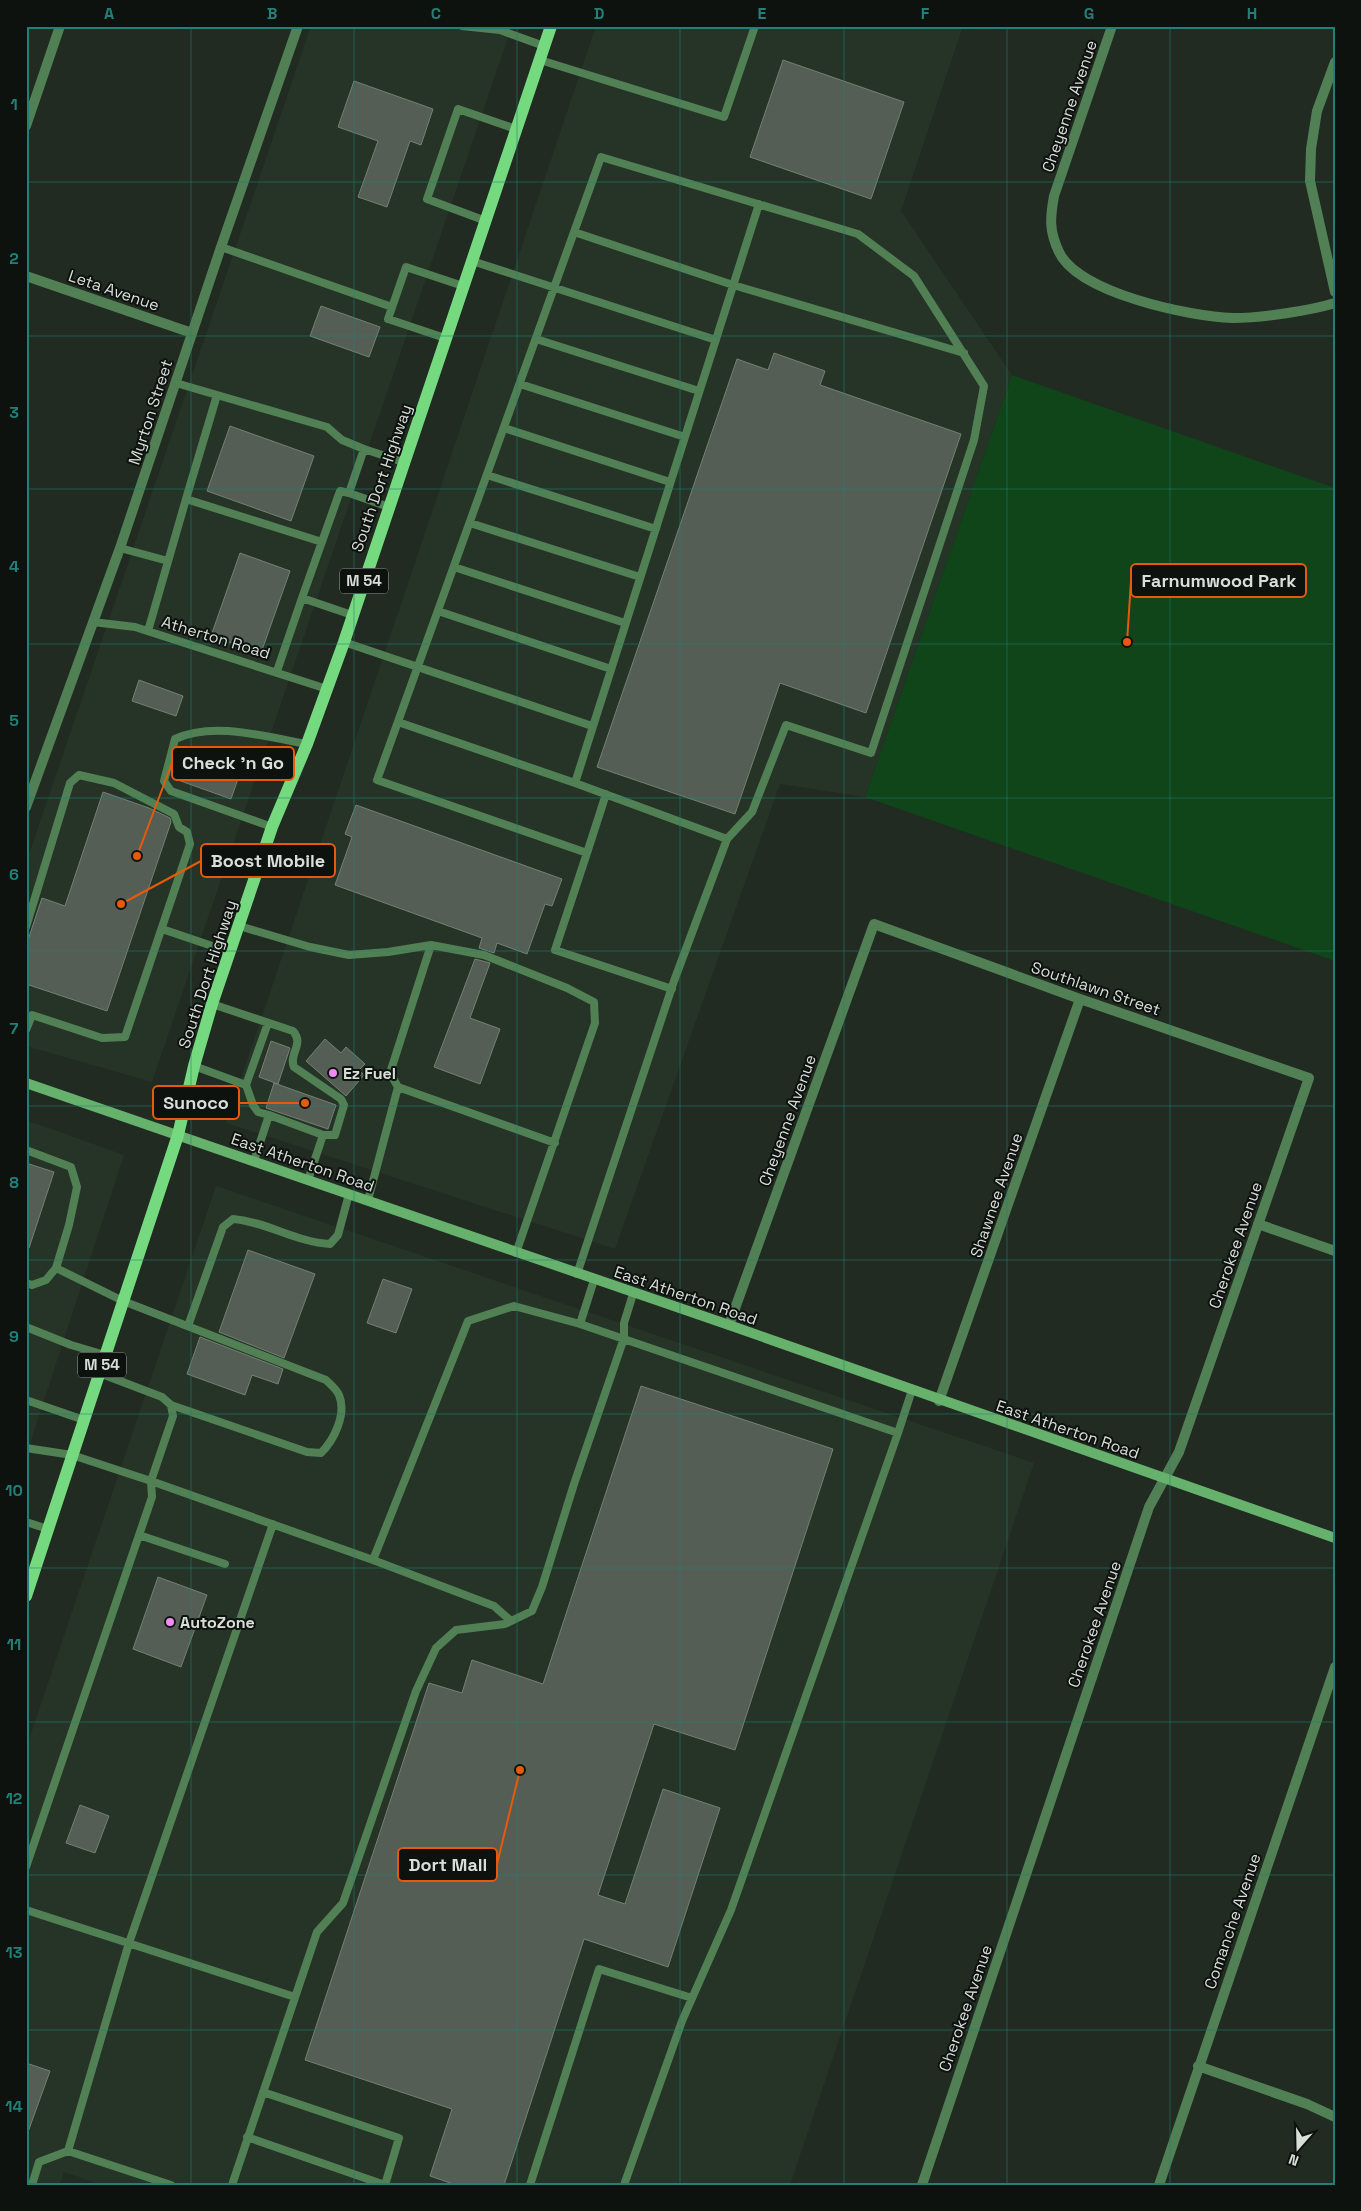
<svg xmlns="http://www.w3.org/2000/svg" width="1361" height="2211" viewBox="0 0 1361 2211" font-family="'Space Grotesk',sans-serif">
<style>
.built{fill:#253426}
.green{fill:#104419}
.building{fill:#545e54;stroke:#758075}
.lines{fill:none;stroke-linecap:round;stroke-linejoin:round}
.lane{stroke:#518055;stroke-width:8}
.street{stroke:#518055;stroke-width:10}
.secondary{stroke:#66b26d;stroke-width:10}
.primary{stroke:#74d97f;stroke-width:12}
.grid{fill:none;stroke:#238079;stroke-width:1;stroke-opacity:0.55}
.poi-dot{fill:#f18af4;stroke:#0e120e;stroke-width:2}
.labels{text-anchor:middle;stroke-width:4;stroke-linejoin:round;paint-order:stroke}
.shield{fill:#0e120e;stroke:#9ba29c;stroke-width:1}
.shield-label{font-size:15px;font-weight:bold;fill:#d8dfd9}
.street-label{font-size:16px;fill:#d8dfd9;stroke:#0e120e}
.poi-label{font-size:16px;font-weight:bold;fill:#d8dfd9;stroke:#0e120e;text-anchor:start}
.leader{fill:none;stroke:#e8590c;stroke-width:2}
.callout-dot{fill:#e8590c;stroke:#0e120e;stroke-width:2}
.callout{fill:#0e120e;stroke:#e8590c;stroke-width:2}
.callout-label{font-size:18px;text-anchor:middle;font-weight:bold;fill:#d8dfd9}
.neatline{fill:none;stroke:#238079;stroke-width:2}
.grid-label{font-size:16px;text-anchor:middle;font-weight:bold;fill:#238079}
</style>
<rect width="100%" height="100%" fill="#212b22"/>
<path class="built" d="M311 26H512L152 1082 26 1046V863Z
M596 26H963L901 211 1012 375 865 797 780 784 615 1249 226 1123Z
M26 1120 124 1155 26 1456Z
M216 1186 1034 1463 790 2185H101L64 2172 60 2185H26V1748Z"/>
<path class="green" d="M1012 375 1335 488V961L865 797Z"/>
<path class="building" d="M783 60 904 102 871 199 750 157Z
M354 81 433 109 421 145 410 141 387 207 358 197 378 141 338 127Z
M321 306 380 327 369 357 310 336Z
M774 353 825 371 820 385 961 434 866 713 780 683 735 814 597 767 737 359 768 370Z
M230 426 314 456 291 521 207 491Z
M240 553 290 571 261 653 211 636Z
M139 680 183 696 176 716 132 701Z
M186 756 239 776 231 799 178 780Z
M103 792 149 808 170 818 171 822 107 1011 26 984V946L42 898 65 906Z
M356 805 562 879 552 906 545 904 527 954 497 943 494 953 479 948 482 938 335 885 352 837 345 834Z
M475 959 490 963 470 1018 500 1029 480 1084 434 1067Z
M325 1039 341 1053 346 1047 365 1064 359 1070 364 1075 346 1096 306 1061Z
M271 1041 290 1048 278 1084 259 1077Z
M274 1083 336 1105 328 1129 266 1108Z
M26 1163 54 1172 29 1248 26 1247Z
M248 1250 315 1274 284 1358 219 1332Z
M383 1279 412 1289 396 1333 367 1323Z
M200 1337 283 1369 278 1384 252 1375 245 1395 187 1374Z
M641 1386 833 1449 735 1750 654 1724 598 1895 625 1904 663 1789 720 1808 668 1967 584 1939 504 2185H456L430 2176 452 2109 305 2060 429 1683 462 1693 472 1660 543 1684Z
M158 1577 207 1595 181 1667 133 1649Z
M80 1805 109 1816 95 1853 66 1843Z
M26 2063 50 2071 28 2132 26 2131Z"/>
<g class="lines">
<path class="lane" d="M462 26 500 30 544 46
M540 60 724 117 755 26
M486 221 427 199 458 109 516 129
M574 232 733 285 964 353
M221 247 392 307
M472 261 716 340
M445 338 388 319 406 267 463 286
M536 339 699 391
M176 383 327 427 342 440 364 449
M520 384 685 437
M504 428 670 482
M487 475 656 529
M349 493 340 491 302 598 352 615
M186 499 217 395
M389 507 349 493 364 449 403 462
M470 523 640 577
M120 548 168 561
M454 567 625 623
M438 611 611 669
M93 622 135 627 327 689
M148 631 186 499 322 542
M344 642 592 726
M277 671 302 598
M398 722 575 783 727 839 674 981 577 1274
M575 783 759 204
M606 794 587 853 377 780 601 157 858 234 914 276 984 386 974 440 871 753 786 725 752 812 727 839
M272 827 171 791 164 781 175 739C214 721 266 737 307 744
M587 853 555 950 672 989
M239 926 310 947 349 955 388 952 431 945 484 955 567 988 594 1002 595 1023 516 1253
M26 927 70 783 79 775 114 783 174 814 179 827 187 832 190 844 125 1037 102 1038 32 1015 26 1030
M162 929 230 952
M431 945 390 1073 398 1087 555 1143
M212 1004 293 1031C305 1044 288 1054 294 1067L341 1099 344 1105 335 1135H323L269 1115 258 1112 253 1105 246 1085 268 1023
M194 1066 246 1085
M26 1150 71 1167 77 1187 69 1225 56 1268 123 1301 326 1380C330 1384 337 1390 339 1395 347 1414 334 1440 321 1453L307 1452 171 1405
M254 1161 269 1115
M308 1180 323 1135
M368 1200 398 1087
M594 1280 580 1324 898 1433 731 1910 682 2021 624 2185
M26 1283 32 1285 46 1280 56 1268
M188 1326 223 1227 233 1219C267 1222 296 1242 330 1244L338 1235 349 1194
M26 1327 71 1345 105 1355
M99 1373 162 1397 171 1405 173 1416 151 1481 373 1560 494 1606 511 1621
M26 1400 84 1420
M898 1433 912 1390
M26 1448 72 1455 151 1481 152 1497 26 1867
M26 1522 48 1529
M139 1535 225 1564
M373 1560 468 1321 514 1306 580 1324
M26 1910 295 1997
M263 2092 399 2138 385 2185
M247 2137 385 2185
M68 2151 129 1943 273 1524
M32 2185 39 2162 68 2151 171 2185
M232 2185 317 1932 343 1903 416 1691 436 1648 456 1630 505 1624 532 1611 542 1587 574 1484 624 1338V1323L633 1294
M530 2185 599 1969 692 1998"/>
<path class="street" d="M1112 26 1054 196C1050 218 1049 231 1059 252 1078 293 1191 317 1233 318 1260 318 1309 311 1335 303
M1335 62 1317 111 1311 149 1310 181 1335 292
M26 126 60 26
M26 276 192 333
M26 807 120 548 221 247 298 26
M1258 1224 1335 1251
M729 1325 874 924 1080 999 1309 1078 1179 1452 1149 1507 922 2185
M939 1401 1080 999
M1198 2066 1307 2104 1335 2117
M1159 2185 1335 1667"/>
<path class="secondary" d="M26 1083 729 1325 1335 1538"/>
<path class="primary" d="M26 1596 178 1135 194 1066 212 1004 272 827 307 744 344 642 551 26"/>
</g>
<path class="grid" d="M191 26V2185M354 26V2185M517 26V2185M680 26V2185M844 26V2185M1007 26V2185M1170 26V2185M26 182H1335M26 336H1335M26 489H1335M26 644H1335M26 798H1335M26 951H1335M26 1106H1335M26 1260H1335M26 1414H1335M26 1568H1335M26 1722H1335M26 1875H1335M26 2030H1335"/>
<g class="poi-dot">
<circle cx="333" cy="1073" r="5"/>
<circle cx="170" cy="1622" r="5"/>
</g>
<g class="labels">
<g class="shield">
<rect x="340" y="568.5" width="48" height="25" rx="4"/>
<rect x="78" y="1352.5" width="48" height="25" rx="4"/>
</g>
<g class="shield-label">
<text x="364" y="586">M 54</text>
<text x="102" y="1370">M 54</text>
</g>
<g class="street-label">
<text transform="translate(1069 106) rotate(-71)" y="6">Cheyenne Avenue</text>
<text transform="translate(114 290) rotate(19)" y="6">Leta Avenue</text>
<text transform="translate(150 412) rotate(-72)" y="6">Myrton Street</text>
<text transform="translate(381 478) rotate(-71)" y="6">South Dort Highway</text>
<text transform="translate(216 637) rotate(17)" y="6">Atherton Road</text>
<text transform="translate(207 974) rotate(-72)" y="6">South Dort Highway</text>
<text transform="translate(1096 988) rotate(19)" y="6">Southlawn Street</text>
<text transform="translate(787 1120) rotate(-70)" y="6">Cheyenne Avenue</text>
<text transform="translate(303 1162) rotate(19)" y="6">East Atherton Road</text>
<text transform="translate(996 1195) rotate(-71)" y="6">Shawnee Avenue</text>
<text transform="translate(1235 1245) rotate(-71)" y="6">Cherokee Avenue</text>
<text transform="translate(686 1295) rotate(19)" y="6">East Atherton Road</text>
<text transform="translate(1068 1429) rotate(19)" y="6">East Atherton Road</text>
<text transform="translate(1094 1624) rotate(-71)" y="6">Cherokee Avenue</text>
<text transform="translate(1232 1921) rotate(-71)" y="6">Comanche Avenue</text>
<text transform="translate(965 2008) rotate(-71)" y="6">Cherokee Avenue</text>
</g>
<g class="poi-label">
<text x="343" y="1079">Ez Fuel</text>
<text x="180" y="1628">AutoZone</text>
</g>
</g>
<path class="leader" d="M1127 642L1131 581M137 856L172 763M121 904L201 861M305 1103L239 1103M520 1770L497 1864"/>
<g class="callout-dot">
<circle cx="1127" cy="642" r="5"/>
<circle cx="137" cy="856" r="5"/>
<circle cx="121" cy="904" r="5"/>
<circle cx="305" cy="1103" r="5"/>
<circle cx="520" cy="1770" r="5"/>
</g>
<g class="callout">
<rect x="1131" y="564" width="175" height="33" rx="5"/>
<rect x="172" y="747" width="122" height="33" rx="5"/>
<rect x="201" y="844" width="134" height="33" rx="5"/>
<rect x="153" y="1086" width="86" height="33" rx="5"/>
<rect x="398" y="1848" width="99" height="33" rx="5"/>
</g>
<g class="callout-label">
<text x="1219" y="587">Farnumwood Park</text>
<text x="233" y="769">Check 'n Go</text>
<text x="268" y="867">Boost Mobile</text>
<text x="196" y="1109">Sunoco</text>
<text x="448" y="1871">Dort Mall</text>
</g>
<rect width="1361" height="2211" fill="none" stroke="#0e120e" stroke-width="55"/>
<g transform="translate(1298 2148) rotate(200)" stroke="#0e120e" stroke-width="4" paint-order="stroke">
<path d="M0-4L9 19L0 12L-9 19Z" fill="#d8dfd9"/>
<text y="-8" font-size="14" font-weight="bold" text-anchor="middle" fill="#d8dfd9">N</text>
</g>
<rect x="28" y="28" width="1306" height="2156" class="neatline"/>
<g class="grid-label">
<text x="109" y="19">A</text>
<text x="272" y="19">B</text>
<text x="436" y="19">C</text>
<text x="599" y="19">D</text>
<text x="762" y="19">E</text>
<text x="925" y="19">F</text>
<text x="1089" y="19">G</text>
<text x="1252" y="19">H</text>
<text x="14" y="110">1</text>
<text x="14" y="264">2</text>
<text x="14" y="418">3</text>
<text x="14" y="572">4</text>
<text x="14" y="726">5</text>
<text x="14" y="880">6</text>
<text x="14" y="1034">7</text>
<text x="14" y="1188">8</text>
<text x="14" y="1342">9</text>
<text x="14" y="1496">10</text>
<text x="14" y="1650">11</text>
<text x="14" y="1804">12</text>
<text x="14" y="1958">13</text>
<text x="14" y="2112">14</text>
</g>
</svg>
